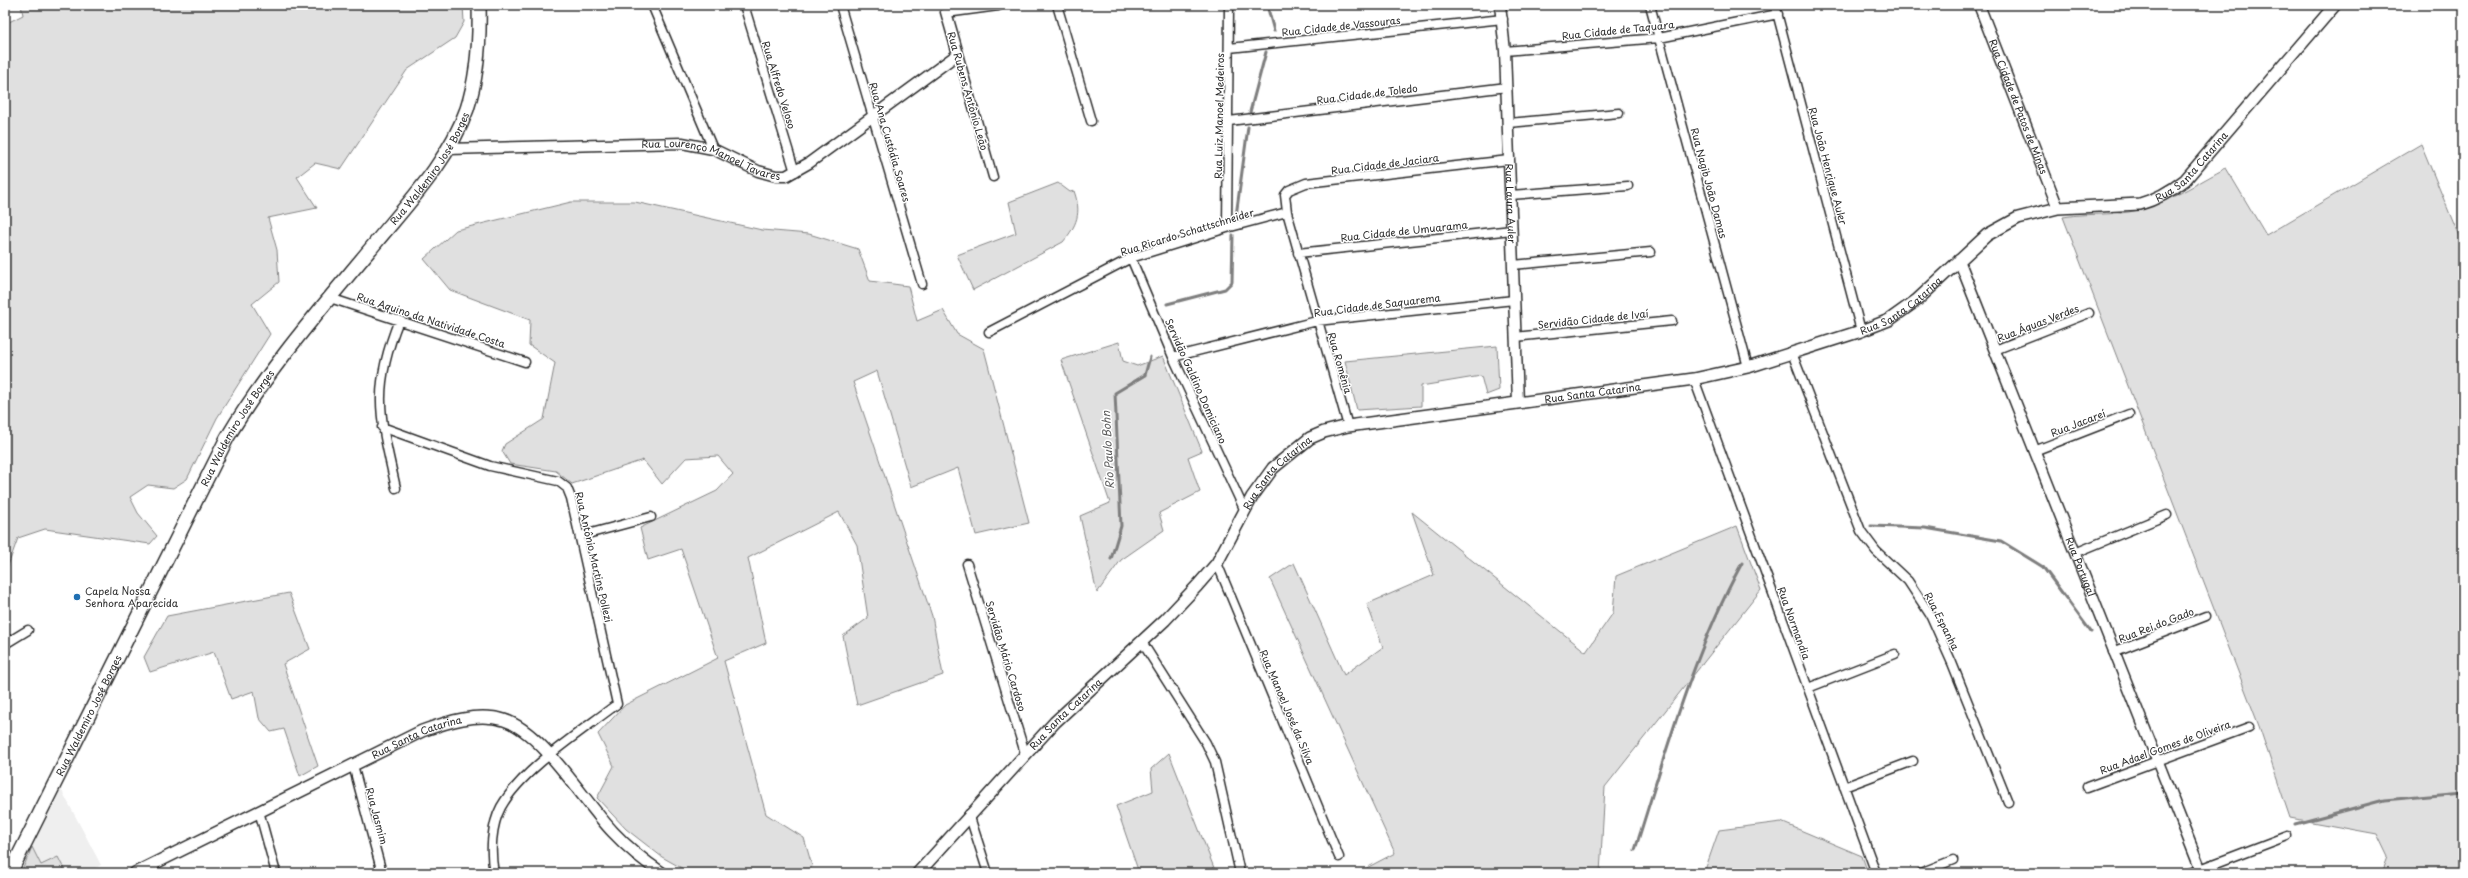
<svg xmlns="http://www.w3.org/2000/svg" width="2468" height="878" viewBox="0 0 2468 878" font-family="'Playpen Sans',sans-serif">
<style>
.built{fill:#efefef}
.green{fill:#e0e0e0;stroke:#868686}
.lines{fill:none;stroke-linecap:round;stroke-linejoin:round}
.stream{stroke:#7e7e7e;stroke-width:3}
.minor-casing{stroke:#2b2b2b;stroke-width:11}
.tertiary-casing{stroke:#2b2b2b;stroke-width:13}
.secondary-casing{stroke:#2b2b2b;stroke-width:14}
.primary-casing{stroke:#2b2b2b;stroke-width:16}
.minor{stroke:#fff;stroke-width:8}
.tertiary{stroke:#fff;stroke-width:10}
.secondary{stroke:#fff;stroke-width:11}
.primary{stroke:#fff;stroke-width:13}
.poi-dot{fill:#1f6fb2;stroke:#fff;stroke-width:1.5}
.labels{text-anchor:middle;stroke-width:3;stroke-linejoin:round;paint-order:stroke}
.street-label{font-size:10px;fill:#2b2b2b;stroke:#fff}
.poi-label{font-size:10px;fill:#2b2b2b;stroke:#fff;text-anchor:start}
.water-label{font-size:11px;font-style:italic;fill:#5c5c5c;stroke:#fff}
</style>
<rect width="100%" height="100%" fill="#fff"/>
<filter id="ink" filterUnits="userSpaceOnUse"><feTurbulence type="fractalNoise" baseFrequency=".025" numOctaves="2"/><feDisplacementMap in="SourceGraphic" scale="8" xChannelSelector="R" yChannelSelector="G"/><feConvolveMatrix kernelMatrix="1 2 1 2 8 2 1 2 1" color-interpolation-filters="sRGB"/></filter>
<g filter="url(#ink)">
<path class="built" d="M61 789 101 865 87 873H45L32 847Z"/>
<path class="green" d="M21 5H463L464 22 455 38 407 70 341 169 315 163 297 177 317 208 268 218 277 250 279 282 252 304 270 334 217 418 187 479 173 488 148 485 130 497 138 513 157 536 150 544 45 529 18 538 5 574V24L23 15Z
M2421 144 2463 246V873H2382L2388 857 2377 834 2290 818 2259 726 2063 217C2091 212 2122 217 2149 207 2175 198 2201 181 2226 168L2266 235Z
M1058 183 1070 192 1074 191C1082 213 1077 225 1063 242L973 290 957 255 1016 233 1009 202Z
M571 202H635L762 230 809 234 858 249 870 281 908 286 917 321 943 310 957 334 984 349 1029 523 976 535 958 468 911 487 877 371 853 382 932 616 943 675 857 705 843 636 868 618 857 545 839 512 748 558 766 643 724 661 766 814 804 838 812 866 808 873 687 871 662 857 626 829 597 798 614 766 598 734 625 705 718 658 681 549 648 560 640 528 717 491 733 474 718 456 686 458 662 484 643 460 572 484 556 471 510 464 502 451 505 444 544 419 555 363 529 345 530 320 450 290 424 259 456 230Z
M1119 342 1123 361 1137 366 1163 356 1202 451 1188 457 1200 492 1159 513 1164 530 1121 560 1097 593 1080 516 1110 503 1061 360Z
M1497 346 1499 390 1486 395 1481 376 1421 386V406L1357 410 1345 361Z
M1412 512 1586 652 1613 613 1616 576 1737 526 1761 590 1605 787 1600 873H1357L1395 853 1270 579 1294 563 1344 675 1383 647 1367 604 1434 575Z
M289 593 310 649 283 664 318 766 300 776 284 729 271 732 259 718 254 691 231 699 214 652 150 672 144 657 167 616Z
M1169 753 1216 873H1139L1116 806 1153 791 1151 769Z
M1781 822 1862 856 1868 873H1704L1719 830Z
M32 847 41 865 58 857 66 873H21Z"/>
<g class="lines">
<path class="stream" d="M1267 5 1274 31
M1250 112 1266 52
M1236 216 1248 127
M1167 304 1225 289 1232 282 1233 235
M1871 526 1925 528 2001 541 2043 567 2091 632
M1111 559 1121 526 1115 393 1145 375 1150 357
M2295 824 2384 800 2463 793
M1635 850C1666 752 1693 653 1742 563"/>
<defs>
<path id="minor" d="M652 5 713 149
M744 5 795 172
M840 5 922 284
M1057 5 1091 121
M1650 5 1748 367
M1775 5 1861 331
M1229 48 1503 19
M1505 51 1659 38 1778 14
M958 54 993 177
M1229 121 1507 87
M1508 123 1619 113
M1510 195 1628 186
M1227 228 1229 5
M1298 253 1512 230
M1131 258 1173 357 1245 511
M1513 265 1651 252
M330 298 525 362
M989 332 1131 258 1227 228 1287 212
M1515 337 1672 321
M1995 350 2089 313
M1792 353 1861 531 1876 551 1908 581 1931 616 1952 663 2008 802
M1173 357 1317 321 1514 300
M1694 379 1876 873
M1348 426 1287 212 1285 195 1289 190 1306 183 1509 160
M382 427 490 466 558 481 567 488 571 498 617 704C582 731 522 769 501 807 491 826 490 852 494 873
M2034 451 2129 414
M396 488C380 417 371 390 399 320
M580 536 651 517
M2075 553 2167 515
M1217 563 1339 857
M967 564 1025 753
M1142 642 1206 743 1215 762 1240 873
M5 644 28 630
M2113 652 2206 616
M1808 688 1895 654
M353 765 382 873
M1844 787 1913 761
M2087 787 2249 727
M259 811 276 873
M969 814 988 873
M153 864 155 873
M1920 873 1953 860
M2190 873 2287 836"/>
<g id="tertiary">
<path id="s1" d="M1500 5 1505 51 1518 403"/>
<path id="s2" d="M1979 5 2058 208"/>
<path id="s3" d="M448 149 682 143 713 149 758 171 776 176H786L809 163 958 54 946 12 998 5"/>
<path id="s4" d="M1959 260 2202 873"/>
</g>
<g id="secondary">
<path id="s5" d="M135 873 422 731C447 722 477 712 504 720 543 732 584 802 613 832 628 848 644 861 662 873"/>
<path id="s6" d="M918 873 1055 722 1165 620 1197 586 1217 563 1252 497 1273 468 1310 438 1324 432 1348 426 1694 379 1748 367 1861 331 1889 320 1917 300 1987 235 2018 218 2058 208 2140 204C2158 199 2171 191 2185 180L2335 5"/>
</g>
<g id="primary">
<path id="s7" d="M10 873 227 438C269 367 325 304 377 241 411 200 449 160 467 109 478 75 480 41 479 5"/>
</g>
</defs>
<use href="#minor" class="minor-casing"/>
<use href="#tertiary" class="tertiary-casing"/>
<use href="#secondary" class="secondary-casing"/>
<use href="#primary" class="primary-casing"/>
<use href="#minor" class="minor"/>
<use href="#tertiary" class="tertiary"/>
<use href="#secondary" class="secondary"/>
<use href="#primary" class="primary"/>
</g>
</g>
<circle class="poi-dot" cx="77" cy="597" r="4"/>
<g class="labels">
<g class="street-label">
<text transform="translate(1341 26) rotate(-6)" y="4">Rua Cidade de Vassouras</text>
<text transform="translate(1618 30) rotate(-6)" y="4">Rua Cidade de Taquara</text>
<text transform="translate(779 85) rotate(73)" y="4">Rua Alfredo Veloso</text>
<text transform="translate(968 91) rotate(74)" y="4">Rua Rubens Antônio Leão</text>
<text transform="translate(1367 94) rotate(-7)" y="4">Rua Cidade de Toledo</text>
<text dy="4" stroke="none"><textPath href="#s2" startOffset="109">Rua Cidade de Patos de Minas</textPath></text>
<text transform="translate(1219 116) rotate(-89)" y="4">Rua Luiz Manoel Medeiros</text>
<text transform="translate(890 142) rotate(74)" y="4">Rua Ana Custódia Soares</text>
<text dy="4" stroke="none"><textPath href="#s3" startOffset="266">Rua Lourenço Manoel Tavares</textPath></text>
<text transform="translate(1385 164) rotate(-7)" y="4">Rua Cidade de Jaciara</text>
<text dy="4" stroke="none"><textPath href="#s6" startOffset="1536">Rua Santa Catarina</textPath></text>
<text transform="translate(1828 166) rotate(75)" y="4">Rua João Henrique Auler</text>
<text dy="4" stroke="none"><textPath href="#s7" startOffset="824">Rua Waldemiro José Borges</textPath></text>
<text transform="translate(1709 183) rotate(75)" y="4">Rua Nagib João Damas</text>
<text dy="4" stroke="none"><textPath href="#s1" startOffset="199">Rua Laura Auler</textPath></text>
<text transform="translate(1404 231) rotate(-6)" y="4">Rua Cidade de Umuarama</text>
<text transform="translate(1187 232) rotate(-17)" y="4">Rua Ricardo Schattschneider</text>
<text dy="4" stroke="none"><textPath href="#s6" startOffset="1200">Rua Santa Catarina</textPath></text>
<text transform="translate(1377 305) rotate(-7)" y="4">Rua Cidade de Saquarema</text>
<text transform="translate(1593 319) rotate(-6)" y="4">Servidão Cidade de Ivaí</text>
<text transform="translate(431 320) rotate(18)" y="4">Rua Aquino da Natividade Costa</text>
<text transform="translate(2038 323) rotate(-21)" y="4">Rua Águas Verdes</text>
<text transform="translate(1340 363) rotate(74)" y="4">Rua Romênia</text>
<text transform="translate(1196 381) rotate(66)" y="4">Servidão Galdino Domiciano</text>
<text dy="4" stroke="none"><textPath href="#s6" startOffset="876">Rua Santa Catarina</textPath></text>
<text transform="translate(2078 423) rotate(-21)" y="4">Rua Jacareí</text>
<text dy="4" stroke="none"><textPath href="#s7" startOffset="500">Rua Waldemiro José Borges</textPath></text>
<text dy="4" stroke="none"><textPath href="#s6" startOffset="541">Rua Santa Catarina</textPath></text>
<text transform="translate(594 557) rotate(77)" y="4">Rua Antônio Martins Pollezi</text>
<text dy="4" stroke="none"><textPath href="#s4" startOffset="330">Rua Portugal</textPath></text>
<text transform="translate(1942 621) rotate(63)" y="4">Rua Espanha</text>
<text transform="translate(1794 623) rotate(70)" y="4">Rua Normandia</text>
<text transform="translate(2156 625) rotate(-21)" y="4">Rua Rei do Gado</text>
<text transform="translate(1006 656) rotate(73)" y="4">Servidão Mário Cardoso</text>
<text transform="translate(1287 707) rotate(67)" y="4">Rua Manoel José da Silva</text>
<text dy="4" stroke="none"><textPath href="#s6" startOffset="217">Rua Santa Catarina</textPath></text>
<text dy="4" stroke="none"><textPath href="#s7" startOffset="176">Rua Waldemiro José Borges</textPath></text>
<text dy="4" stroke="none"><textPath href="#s5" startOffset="313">Rua Santa Catarina</textPath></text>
<text transform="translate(2165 747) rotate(-20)" y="4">Rua Adael Gomes de Oliveira</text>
<text transform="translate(377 816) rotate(75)" y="4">Rua Jasmim</text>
</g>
<g class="poi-label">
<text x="85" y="595">Capela Nossa<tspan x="85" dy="12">Senhora Aparecida</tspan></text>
</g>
<g class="water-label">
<text transform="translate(1108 450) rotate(-93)" y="4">Rio Paulo Bohn</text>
</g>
</g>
<rect width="2468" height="878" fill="none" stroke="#fff" stroke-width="20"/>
<rect x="10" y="10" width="2448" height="858" fill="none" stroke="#2b2b2b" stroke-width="1.5" filter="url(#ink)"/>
</svg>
